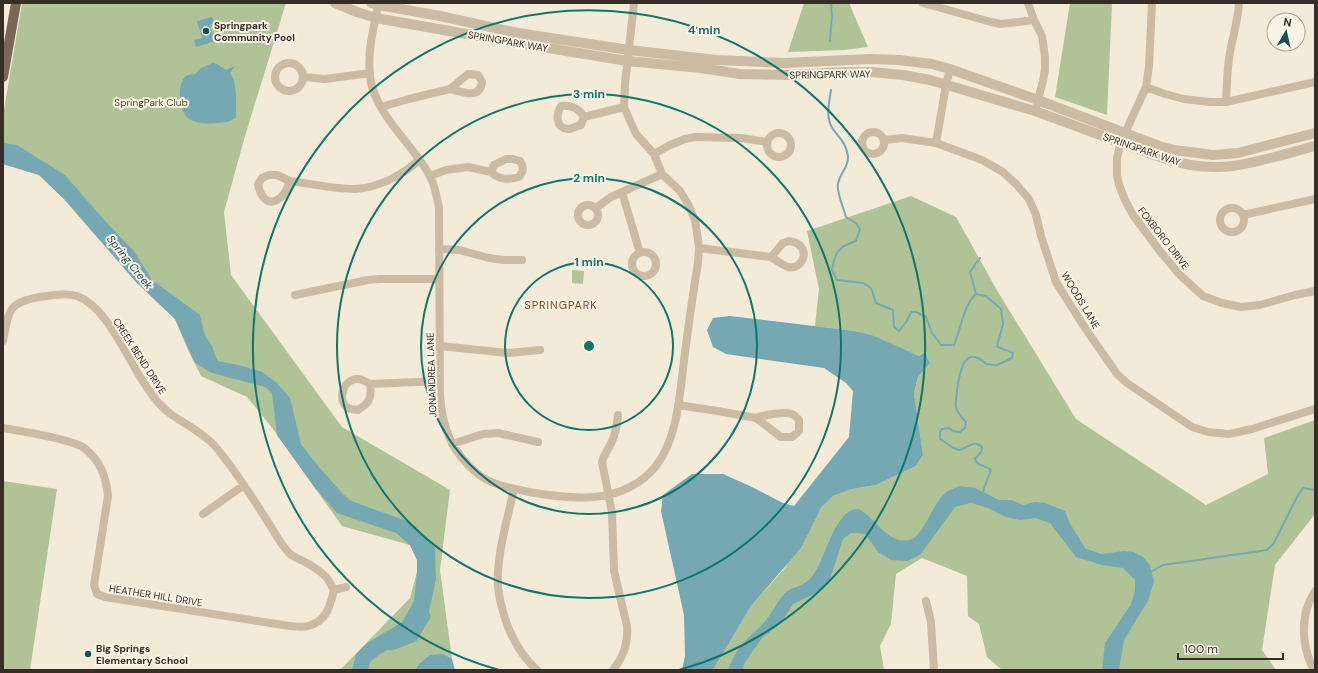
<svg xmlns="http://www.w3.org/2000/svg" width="1318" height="673" viewBox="0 0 1318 673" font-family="'DM Sans',sans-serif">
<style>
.green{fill:#afc397}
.water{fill:#75a8b2}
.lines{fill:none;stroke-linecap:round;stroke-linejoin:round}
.stream{stroke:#75a8b2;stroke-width:2}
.river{stroke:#75a8b2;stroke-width:13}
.minor{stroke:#ccbba3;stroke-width:8}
.tertiary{stroke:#ccbba3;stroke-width:10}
.primary{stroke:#7a6655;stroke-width:10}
.ring{fill:none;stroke:#0f766e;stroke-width:2}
.poi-dot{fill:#184e5b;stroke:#fbf3e5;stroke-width:1.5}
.labels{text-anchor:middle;stroke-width:4;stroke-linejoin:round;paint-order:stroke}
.poi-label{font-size:10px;font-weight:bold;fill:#362d26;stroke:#fbf3e5;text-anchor:start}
.street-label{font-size:10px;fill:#362d26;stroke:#fbf3e5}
.park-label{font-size:10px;fill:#3f5628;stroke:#fbf3e5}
.water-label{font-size:11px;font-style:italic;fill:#184e5b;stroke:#fbf3e5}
.neighbourhood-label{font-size:11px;letter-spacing:1px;fill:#8b4219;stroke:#fbf3e5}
.centre{fill:#0f766e;stroke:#fbf3e5;stroke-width:2}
.ring-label{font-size:12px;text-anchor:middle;font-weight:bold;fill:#0f766e;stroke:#fbf3e5;stroke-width:4;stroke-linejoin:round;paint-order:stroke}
</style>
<rect width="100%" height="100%" fill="#f3ead8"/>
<path class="green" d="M22 3H286L245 136 224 212 231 275 342 427 450 490 440 570 452 659 444 654 418 665 415 670H340L410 598 417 572V560L410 545 342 526 273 429 247 397 201 376 188 350 175 319 136 282 64 199 39 175 3 164V116Z
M804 3H849L868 47 844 50 788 52Z
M1070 3H1112L1107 115 1055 97Z
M911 196 956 217 998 292 1076 419 1206 505 1268 474 1264 438 1315 420V514L1275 565 1262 650 1276 670H1002L987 657 979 624 968 616 967 576 922 558 896 574 891 624 880 646 884 670H713L751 606 785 568 821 508 833 496 852 489 876 485 916 466 923 455 914 393 918 377 930 363 925 352 919 356 855 331 815 326 819 289 807 231Z
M572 270 584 271 583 284 572 283Z
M3 481 57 489 30 670H3Z"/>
<path class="water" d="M212 17 214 23 210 25 215 41 196 47 194 40 202 38 197 21Z
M213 63 217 64 226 70 235 66 230 73 234 80 236 93V117C232 122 222 123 216 123 207 124 197 124 189 119 179 112 176 84 186 76 189 74 191 75 195 74L201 68Z
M3 143 17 145 65 175 106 222 134 251 152 280 200 315 205 336 212 346 215 355 218 361 239 365 262 372 277 383 290 398 301 444 319 467 343 494 351 501 404 520 415 526 430 541 435 548 436 579 429 612 420 627 401 643 380 654 370 662 368 670H352L356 654 366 644 402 622 414 601 417 572V560L410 545 396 533 337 513 315 488 277 435 272 393 265 387 212 373 195 363 175 319 136 282 64 199 39 175 3 164Z
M730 316 855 331 874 336 919 356 925 352 930 363 918 377 914 393 923 455 916 466 876 485 852 489 833 496 821 508 801 548 751 606 713 670H682L685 656 684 615 661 511 663 495 692 474H723L750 486 783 503 794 506 849 437 853 391 846 383 824 368 726 354 713 347 707 330 713 318Z
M959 486 975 488 999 500H1011L1023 505 1035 502 1045 503 1065 511 1069 522 1086 549 1102 554 1124 551 1134 552 1144 558 1150 566 1154 581 1148 601 1124 640 1119 670H1102L1105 643 1131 604 1135 590V580L1123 568 1102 565 1076 557 1050 523 1036 518 1020 520 1006 517 988 508 971 503 955 507 921 554 908 561 891 560 878 552 865 534 858 533H851L843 539 829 582 822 590 793 604 780 624 762 638 745 662 742 670H728C732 659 738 648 747 639 753 633 761 627 766 620 773 612 778 600 785 593 792 587 803 586 809 580 826 563 832 513 856 509 869 508 888 549 912 539 924 534 933 503 945 493 949 490 955 488 959 486Z
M444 654 452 659 455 670H415L418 665 430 655Z"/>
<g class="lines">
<path class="stream" d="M830 41 832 16 831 3
M831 90C829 103 825 118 833 129 840 139 846 143 848 156 849 168 840 172 838 184 836 191 844 209 846 217L856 223 860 229 856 241C838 247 835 252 832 270L837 280 863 283 871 288 876 303 893 310 894 327 899 331 907 321 911 312H916L926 317 932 333 941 345H954C961 329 963 306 976 294L986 296 1001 309 1003 324 997 346C1001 350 1007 349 1013 353L1012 358 997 365 986 364C964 342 959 375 957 391 957 396 955 402 956 407 957 412 962 418 966 422L965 428 960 432 953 431 949 428 942 429 940 432V439L952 447 959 450C968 448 975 439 982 447L981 452 975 459 976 462C980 466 986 466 991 470L982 494
M976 294 970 272 980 258
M1149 573 1163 565 1267 550 1274 543 1298 495 1303 488 1315 490"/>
<path class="river" d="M391 644 412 636 424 616"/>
<path class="minor" d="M379 3C373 29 365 60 372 87 383 122 413 145 430 176 435 186 437 197 439 208L440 395C442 428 452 453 478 474 493 486 512 488 529 492 574 500 624 505 656 466 679 436 680 389 685 353 689 322 693 293 698 263L699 248 697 233 695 220 688 204 680 191 662 174 654 154 636 134 624 107 625 84 634 3
M923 3 991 22 1001 24 1034 20
M1028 3 1034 20 1042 36 1045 57V70L1043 81 1035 111
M1152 3 1149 66 1146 87 1121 142 1117 158V175L1119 185 1125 200 1133 215 1159 250 1180 275 1203 296 1222 303 1241 307 1260 305 1295 295 1315 291
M275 77a14 14 0 1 1 28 0a14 14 0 1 1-28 0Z
M303 77 325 79 370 73
M1146 87 1165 94 1184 99 1210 102H1226L1315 82
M1226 102C1227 85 1227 68 1230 52 1233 36 1238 20 1239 3
M381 107 409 99 450 89 468 74 478 75 482 82C480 100 462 92 450 89
M584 117C579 108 570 105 561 106 556 114 555 128 568 129 572 129 577 126 581 125L584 117 624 107
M862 143a11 11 0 1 1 22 0a11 11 0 1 1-22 0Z
M767 145a12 12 0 1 1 24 0a12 12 0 1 1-24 0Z
M885 140 902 138 936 143 982 160 1003 172 1016 184 1029 199 1036 215 1041 236 1056 282 1085 328 1117 374 1127 383 1192 427 1208 432 1229 434 1252 429 1315 409
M936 143 946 85 950 69
M654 154 670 145 685 139 695 137 741 138 767 142
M506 159H513L520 161C524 168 524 171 519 177 508 180 499 180 491 172L494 165Z
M269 175H277L290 181C288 187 285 194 280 198 267 208 260 195 258 184L262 178Z
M430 176 446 170 468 167 491 172
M290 181C311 184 334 189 355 189 378 188 403 175 419 160
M622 192 640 253
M578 215a10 10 0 1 1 20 0a10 10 0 1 1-20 0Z
M596 208 611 197 662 174
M1220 220a12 12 0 1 1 24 0a12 12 0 1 1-24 0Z
M1243 215 1315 199
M789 241C813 244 804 271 788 267 782 265 776 260 771 257L783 243Z
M699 248 771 257
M439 249 459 250 489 258 504 260H522
M632 264a12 12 0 1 1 24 0a12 12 0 1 1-24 0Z
M295 295 368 280 380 279H439
M3 341C5 332 6 318 12 309 20 297 63 292 77 296 108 307 128 361 146 386 153 397 162 408 172 415 187 425 201 432 214 445 234 468 250 494 266 519 274 531 280 544 290 554 294 557 299 559 303 561 311 565 320 571 326 577 329 580 331 586 334 590 330 606 327 621 308 626 301 628 290 626 283 625L105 597 97 594 94 585 108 496C106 476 100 460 84 448 73 439 20 431 3 428
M440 346 508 353 540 350
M370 384C372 397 370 403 358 410 355 410 351 409 348 408 336 400 344 378 358 379 362 379 366 382 370 384L440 381
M678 405 718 411 756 418C764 415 784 411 792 414 795 415 797 418 799 420V431L792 437H781L756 418
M452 444 483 434 498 433 538 442
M514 489C508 517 496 557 498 586 499 600 503 613 508 627 515 644 523 658 537 670
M203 514 244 485
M334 590 346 587
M926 601 931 622 934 670
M613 670C624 656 628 644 627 626L614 571 612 513 602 462C604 454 609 449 612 441 616 433 617 425 618 415
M1314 670C1304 652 1301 628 1307 608 1309 602 1312 596 1315 591"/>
<path class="tertiary" d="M335 3 357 12 376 18 506 41 627 61 701 68 740 74 790 75 843 72H872L903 75 930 80 1035 111 1160 157C1183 165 1210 169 1233 166 1261 162 1288 153 1315 146
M371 3 379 5 440 16 518 33 629 50 716 60 785 63 870 59 899 60 932 64 950 69 1038 100 1159 146 1174 150 1213 155 1238 153 1315 133"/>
<path class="primary" d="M3 77 16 3"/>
</g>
<g class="ring">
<circle cx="589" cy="346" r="84"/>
<circle cx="589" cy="346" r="168"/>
<circle cx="589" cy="346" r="252"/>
<path d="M499 670A336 336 0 1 1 679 670"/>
</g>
<g class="poi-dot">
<circle cx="206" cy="31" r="4"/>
<circle cx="88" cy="654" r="4"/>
</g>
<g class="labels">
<g class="poi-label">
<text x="214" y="29">Springpark<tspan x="214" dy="12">Community Pool</tspan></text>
<text x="96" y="652">Big Springs<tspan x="96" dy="12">Elementary School</tspan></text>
</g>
<g class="street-label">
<text transform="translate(508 41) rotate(10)" y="4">SPRINGPARK WAY</text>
<text transform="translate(830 74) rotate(-1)" y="4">SPRINGPARK WAY</text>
<text transform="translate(1142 149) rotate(19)" y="4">SPRINGPARK WAY</text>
<text transform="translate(1164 238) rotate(52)" y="4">FOXBORO DRIVE</text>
<text transform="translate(1081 300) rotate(59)" y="4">WOODS LANE</text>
<text transform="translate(140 356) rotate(57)" y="4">CREEK BEND DRIVE</text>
<text transform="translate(431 375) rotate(-92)" y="4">JONANDREA LANE</text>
<text transform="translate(156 595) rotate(9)" y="4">HEATHER HILL DRIVE</text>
</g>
<g class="park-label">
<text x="151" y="106">SpringPark Club</text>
</g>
<g class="water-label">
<text transform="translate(130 262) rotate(51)" y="4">Spring Creek</text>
</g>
<g class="neighbourhood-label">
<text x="561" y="309">SPRINGPARK</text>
</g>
</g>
<circle cx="589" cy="346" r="6" class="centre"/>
<g class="ring-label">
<text x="704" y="34">4 min</text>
<text x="589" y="98">3 min</text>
<text x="589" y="182">2 min</text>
<text x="589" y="266">1 min</text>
</g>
<rect width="1318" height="673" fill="none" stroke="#362d26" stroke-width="8"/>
<g transform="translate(1286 32) rotate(9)"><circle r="19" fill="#fbf3e5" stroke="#aca499"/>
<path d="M0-3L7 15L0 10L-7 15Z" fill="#184e5b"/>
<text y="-6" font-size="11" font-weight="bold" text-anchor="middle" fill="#362d26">N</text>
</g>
<path d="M1178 653v6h105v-6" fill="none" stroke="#362d26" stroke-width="2"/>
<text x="1184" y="653" font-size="12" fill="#362d26" stroke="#fbf3e5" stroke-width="3" paint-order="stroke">100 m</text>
</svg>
